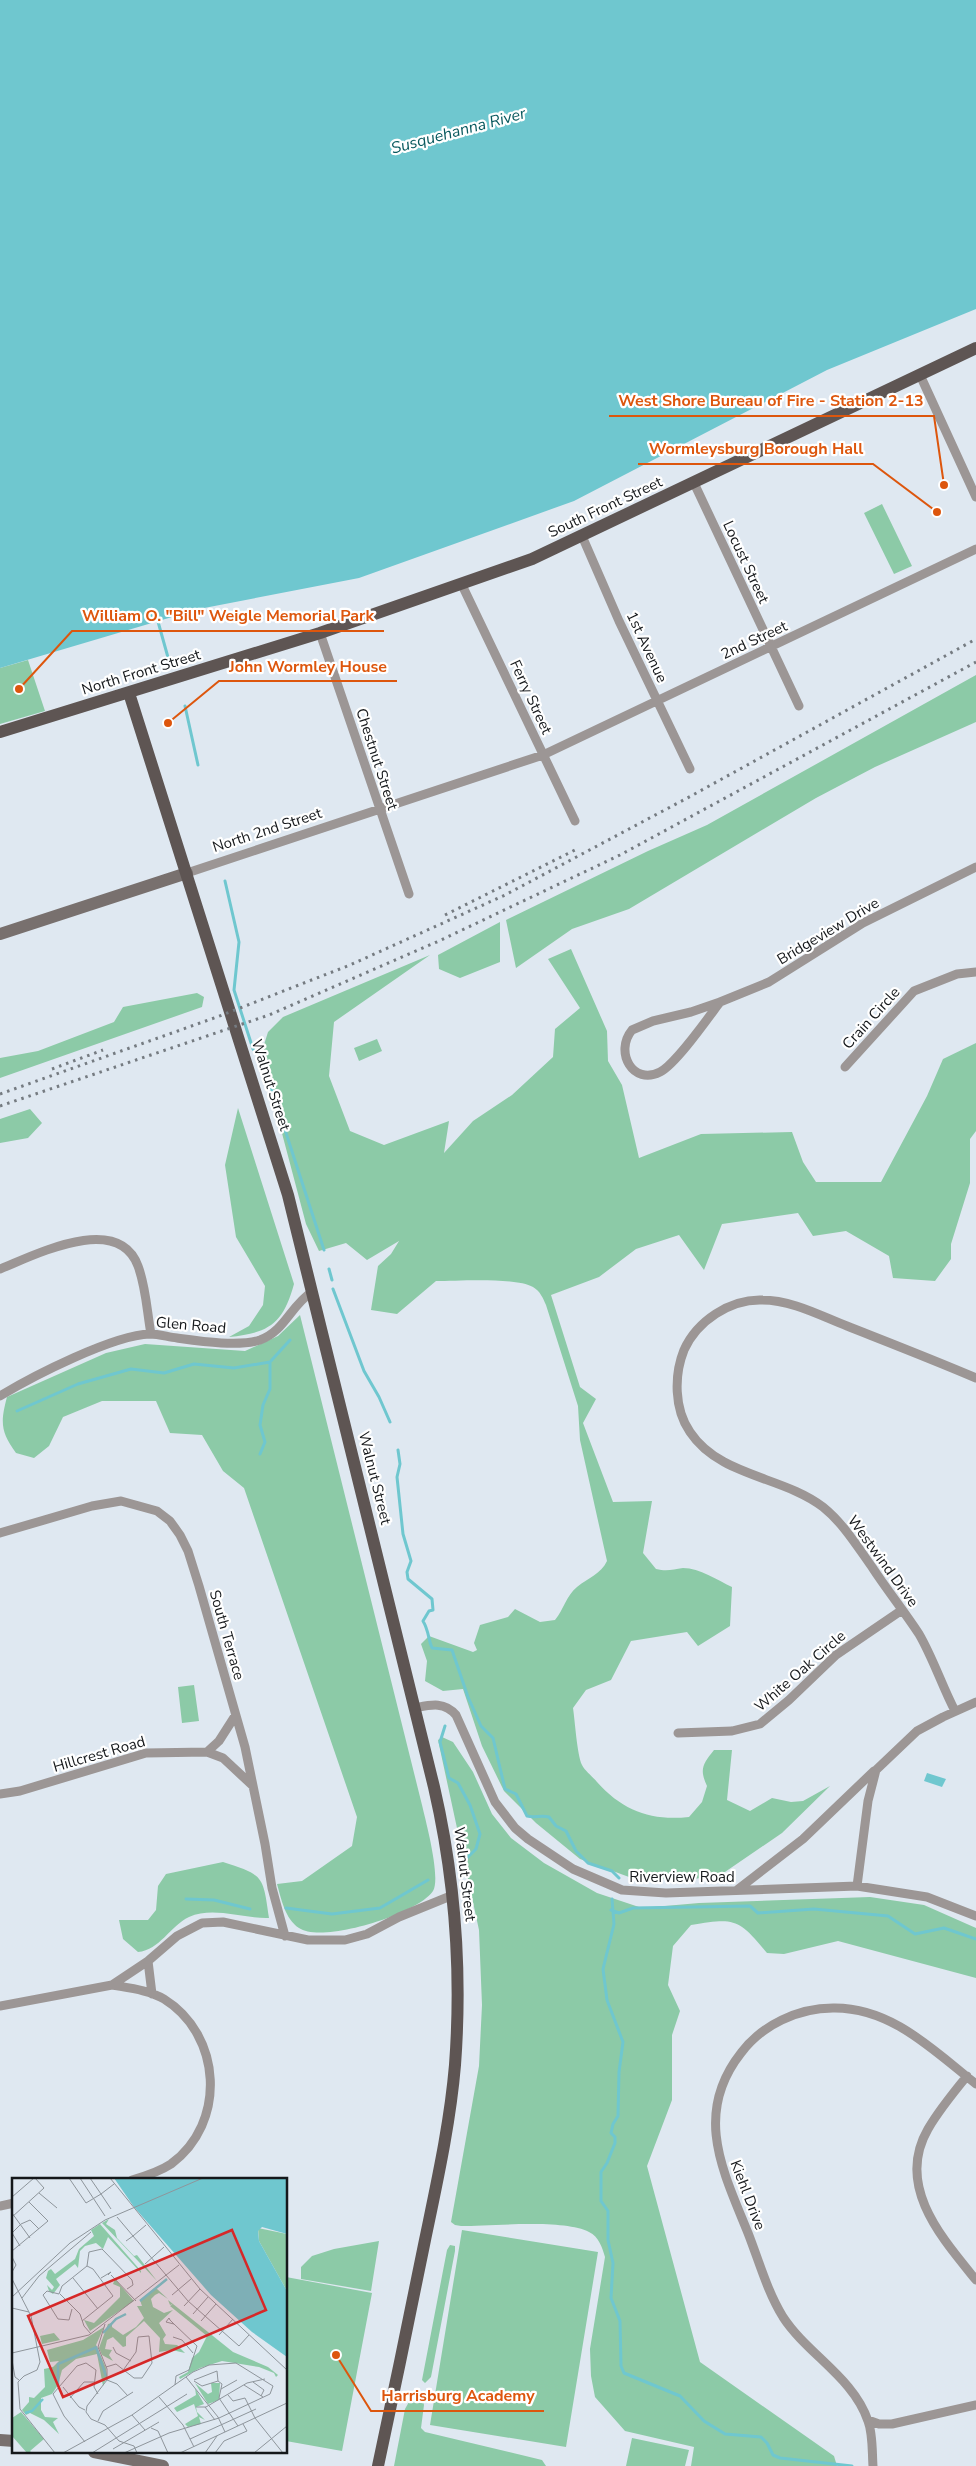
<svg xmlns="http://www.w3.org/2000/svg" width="976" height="2466" viewBox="0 0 976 2466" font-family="'Nunito Sans',sans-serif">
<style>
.green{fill:#8ccaa7}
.water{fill:#6fc7cf}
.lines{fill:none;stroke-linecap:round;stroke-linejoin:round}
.stream{stroke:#6fc7cf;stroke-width:3}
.street{stroke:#9c9695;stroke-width:9}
.secondary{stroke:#78706e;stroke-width:12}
.primary{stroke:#5e5553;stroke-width:12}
.rail{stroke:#757b81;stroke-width:3;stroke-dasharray:2.5 5;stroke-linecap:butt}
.labels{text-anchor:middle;stroke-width:4.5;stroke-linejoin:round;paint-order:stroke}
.street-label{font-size:15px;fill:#15181b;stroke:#fff}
.water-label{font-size:16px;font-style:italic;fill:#08595e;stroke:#fff}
.inset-river{fill:none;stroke:#6fc7cf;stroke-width:2.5}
.inset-road{fill:none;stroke:#8e959b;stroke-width:1}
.view{fill:#d62828;fill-opacity:0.15;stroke:#d62828;stroke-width:2.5}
.inset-edge{fill:none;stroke:#15181b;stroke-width:2.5}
.leader{fill:none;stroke:#dd560d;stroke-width:2}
.callout-dot{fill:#dd560d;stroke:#fff;stroke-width:2}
.callout-label{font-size:16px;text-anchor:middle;font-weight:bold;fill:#dd560d;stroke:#fff;stroke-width:4.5;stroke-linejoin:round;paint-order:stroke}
</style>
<rect width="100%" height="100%" fill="#dfe8f1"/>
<path class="green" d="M882 504 912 566 894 574 864 513Z
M28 660 45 711 0 724V668Z
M976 675V722L875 767 816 798 629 909 572 929 516 968 506 920 648 851 707 825Z
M500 922V962L460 978 439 969 438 955Z
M571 949 607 1031 608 1061 622 1085 639 1158 701 1134 792 1132 803 1162 816 1182H881L927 1096 943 1059 976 1043V1131L970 1139V1183L951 1244V1259L935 1281 893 1278 889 1256 846 1231 813 1236 798 1213 722 1224 704 1270 679 1235 636 1249 599 1277 551 1295 580 1387 596 1399 583 1423 613 1502 652 1501 643 1553 656 1569C668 1572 673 1569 683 1568 700 1568 717 1580 732 1587L730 1626 698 1646 687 1632 631 1641 611 1680 586 1690 573 1708C575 1721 577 1754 582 1765 585 1771 593 1777 597 1782 623 1811 651 1821 689 1817L702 1802 707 1786C699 1769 703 1764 714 1750H732L727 1800 750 1811 772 1798 791 1802 803 1801 830 1786 782 1833 722 1874 689 1880 629 1877 580 1859 536 1823 504 1791 482 1746 463 1689 443 1691 425 1681 427 1661 421 1644 429 1636 473 1652 477 1650 474 1643 480 1625 508 1617 515 1609 540 1622 555 1620C564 1609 566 1596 577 1587 588 1578 601 1574 607 1561L580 1440 578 1406 546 1305C543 1298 540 1291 533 1287 515 1277 458 1281 436 1281L397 1314 371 1310 378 1266 391 1254 399 1241 367 1260 346 1243 319 1251 306 1224 261 1054 268 1032 283 1017 430 955 334 1022 329 1076 350 1131 384 1145 449 1121 444 1153 473 1121 512 1095 553 1057 555 1029 580 1008 548 959Z
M197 993 204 997 202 1007 0 1078V1058L38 1051 114 1022 123 1007Z
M377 1039 382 1051 359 1061 354 1048Z
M238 1108 294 1284C283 1324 269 1333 229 1337L249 1326 263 1305 265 1286 236 1237 225 1165Z
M30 1109 42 1123 28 1138 0 1143V1119Z
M300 1315 422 1805C426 1822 441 1878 433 1891 418 1914 322 1944 299 1928 285 1919 281 1898 277 1884L302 1881 352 1846 357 1817 244 1488 223 1471 202 1435 170 1433 156 1401H102L63 1417 49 1446 34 1458 16 1453C1 1432 0 1423 7 1397L106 1353 145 1344 245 1351 278 1336Z
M194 1685 199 1721 182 1723 178 1687Z
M442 1737 453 1742 473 1772 492 1814 511 1838 544 1863 597 1893 642 1908 699 1903 870 1897 924 1905 976 1928V1978L838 1941 784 1954 767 1953C738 1918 735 1918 691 1925L673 1946 668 1985 680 2011 672 2035V2100L647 2166 700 2362 834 2456 837 2466H691L694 2447 625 2431 595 2397 591 2376 590 2349 605 2257C602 2247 599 2237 589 2232 564 2219 491 2226 461 2226L455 2225 451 2222 479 2066 482 2005 479 1930 438 1740Z
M223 1862C264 1875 263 1876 269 1918 243 1919 214 1906 189 1917 170 1926 160 1950 138 1952L123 1939 119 1920H148L156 1910 158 1886 166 1874Z
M462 2230 598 2252 566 2447 430 2425Z
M379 2241 371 2291 301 2279V2267L312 2256 334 2249Z
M450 2245 455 2246V2251L431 2377 425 2383 422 2380 447 2250Z
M286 2277 372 2293 342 2451 286 2441Z
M414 2393H421L424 2405 421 2428 425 2432 542 2460 546 2466H394L405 2409Z
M632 2438 689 2450 685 2466H626Z"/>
<path class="water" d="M0 0H976V309L827 370 574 501 359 578 199 609 0 668Z
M927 1773 946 1779 942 1787 924 1781Z"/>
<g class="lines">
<path class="stream" d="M157 618 169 661
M185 706 198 765
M225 881 239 942 234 990 253 1049 261 1056 324 1250
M329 1269 332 1280
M333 1289 364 1371 379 1397 390 1422
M17 1411 78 1384 131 1369 164 1373 194 1364 234 1368 270 1362 290 1340
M398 1450 400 1464 397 1477 403 1534 411 1561 407 1572 408 1579 432 1599 433 1610 429 1611 423 1621C429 1631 428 1639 432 1648L452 1650 468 1697 481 1726 493 1738 505 1789 516 1794 527 1816C535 1818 541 1815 549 1817L556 1826 566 1831 576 1851 588 1863 612 1871 619 1878
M260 1454 265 1442 260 1425 263 1405 270 1389V1362
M445 1726 440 1742 449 1778 458 1783 470 1805 480 1834 476 1849 467 1858
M186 1899 214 1900 250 1909
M612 1899 614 1924 603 1969 607 2000 623 2042 619 2072 618 2116 613 2124 611 2133 615 2137V2143L607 2163 601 2172V2201L608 2211V2240L613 2263 611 2298 620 2321 621 2366 624 2373 680 2396 704 2421 725 2434 761 2437 767 2443 773 2455 780 2458 852 2466
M286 1908 332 1914 380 1908 428 1880
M611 1910 619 1913 633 1908 750 1906 758 1913 814 1909 888 1916 915 1934 944 1928 976 1939"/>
<path class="street" d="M920 375 976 497
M694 483 799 706
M582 536 619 621 690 769
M462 585 575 821
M320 633 409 894
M187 873 543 755 976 549
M720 1002 769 982 863 923 976 867
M720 1002C708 1018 676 1064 660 1072 633 1086 614 1052 632 1030L653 1021 691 1012Z
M845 1067 914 991 957 974 976 972
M0 1269C35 1255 118 1212 138 1266 146 1287 147 1312 151 1334
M0 1396C33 1376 113 1335 150 1334 159 1334 168 1337 177 1338 199 1341 239 1347 260 1340 285 1331 291 1305 312 1292
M0 1533 92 1506 121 1501 157 1511 170 1521 180 1535 188 1551 199 1586 245 1747 265 1844 272 1888 285 1936
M415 1708C430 1705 444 1701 456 1715L495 1802 515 1828 528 1839 573 1869 622 1890 666 1893 857 1886 927 1897 976 1916
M955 1711C942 1686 933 1658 919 1634 904 1611 887 1590 872 1567 857 1546 843 1523 823 1507 783 1476 720 1477 690 1432 674 1409 674 1375 684 1350 697 1321 730 1299 762 1300 792 1300 821 1316 847 1326 890 1343 934 1360 976 1378
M678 1733 732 1731 760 1724 789 1700 836 1655 902 1610
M207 1752 223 1758 253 1786
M0 1794 20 1791 146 1753 207 1752 219 1741 235 1716
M857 1886 868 1801 876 1770 917 1731 943 1717 976 1702
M737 1890 803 1839 874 1771
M148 1961 152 1994
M112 1985C129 1988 149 1990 164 1999 222 2035 227 2123 171 2164 159 2172 146 2176 132 2180
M0 2006 112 1985 148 1961 177 1936 202 1923 223 1922 308 1940H345L367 1934 399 1917 453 1895
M967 2076C953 2093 939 2110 928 2129 895 2186 942 2238 976 2280
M0 2206 14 2203
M868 2420 879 2424H892L976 2405
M873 2466C872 2452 873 2434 868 2421 854 2378 807 2354 783 2317 767 2291 759 2261 748 2233 723 2171 693 2114 741 2053 762 2025 798 2008 833 2008 891 2007 933 2050 976 2084"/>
<path class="secondary" d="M0 934 187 873
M0 2440 14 2441
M94 2452 163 2466"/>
<path class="primary" d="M129 693 288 1195 434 1787C455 1878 462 1971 455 2065 450 2124 437 2182 425 2240 410 2315 394 2391 378 2466
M0 732 320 633 532 559 976 348"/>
<path class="rail" d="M445 915 577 849
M52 1069 103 1050
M0 1094 217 1017 350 965 505 895 691 796 976 639
M0 1106 269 1015 439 941 620 855 976 662"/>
</g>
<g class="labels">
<g class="street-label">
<text transform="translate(605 507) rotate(-25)" y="5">South Front Street</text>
<text transform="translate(746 562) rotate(65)" y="5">Locust Street</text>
<text transform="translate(754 640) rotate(-25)" y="5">2nd Street</text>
<text transform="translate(647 647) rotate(65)" y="5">1st Avenue</text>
<text transform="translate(141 672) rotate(-17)" y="5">North Front Street</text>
<text transform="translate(531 697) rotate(65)" y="5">Ferry Street</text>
<text transform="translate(377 759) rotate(72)" y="5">Chestnut Street</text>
<text transform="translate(267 830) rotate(-18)" y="5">North 2nd Street</text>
<text transform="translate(828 931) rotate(-31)" y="5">Bridgeview Drive</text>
<text transform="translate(871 1018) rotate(-48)" y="5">Crain Circle</text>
<text transform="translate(271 1085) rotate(72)" y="5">Walnut Street</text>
<text transform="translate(191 1325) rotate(5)" y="5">Glen Road</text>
<text transform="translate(375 1478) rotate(76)" y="5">Walnut Street</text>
<text transform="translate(883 1561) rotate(54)" y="5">Westwind Drive</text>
<text transform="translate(227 1635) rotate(74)" y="5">South Terrace</text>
<text transform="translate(800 1671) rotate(-41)" y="5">White Oak Circle</text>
<text transform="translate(99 1754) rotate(-16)" y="5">Hillcrest Road</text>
<text transform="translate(465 1874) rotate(83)" y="5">Walnut Street</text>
<text x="682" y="1882">Riverview Road</text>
<text transform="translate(748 2195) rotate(69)" y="5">Kiehl Drive</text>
</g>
<g class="water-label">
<text transform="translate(458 130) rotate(-15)" y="6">Susquehanna River</text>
</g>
</g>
<g transform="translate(12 2178)">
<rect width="275" height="275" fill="#dfe8f1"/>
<path d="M97 41 94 46 103 52 105 60 122 78 125 77 145 103 90 45ZM88 46 129 93V95L96 59 91 71 84 65 73 68 68 73 66 90 63 86 44 101 48 107 41 116 37 113 35 107 40 112 42 109 34 100 36 93 39 91 43 96 63 81 67 71 82 58 79 52ZM246 50 275 56V113L247 63ZM103 101 122 123 78 153 72 142 82 145 108 119V109L101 106ZM144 110 156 121 147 115 143 117 139 121 141 129 152 135 161 132 147 145 154 157 151 161 153 166 165 167 173 175 160 172 147 174 148 160 132 143 114 159V168L111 169 101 159 95 162 93 171 100 172 97 177 101 183 90 177 87 170 96 146 100 145V149L111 157 124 149 132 140 125 128H130L128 122ZM156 122 221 174 256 189 266 197 264 199 262 195 247 189 210 183 188 190 168 201 167 199 176 194 180 180 187 174 195 158 158 128 161 126 158 127ZM92 149 84 167 94 190 95 199 91 208 85 176 64 181 50 192 46 207 40 216 29 220V232L33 239 46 240 41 244 47 256 32 242 18 235 14 237 10 232 17 224V219L22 220 33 209 32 191 41 189 47 183 38 184 35 172 71 162ZM42 155 48 162 30 166 28 158ZM183 205 196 216 200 214 199 205H208L207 222 196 226ZM183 210 192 226 184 229 185 234 193 242 187 239 189 246 176 249 173 246 186 238 182 226 165 234 162 230 184 217ZM9 234 32 261 18 273 20 275H15L0 258V240Z" fill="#8ccaa7"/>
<path d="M102 0H275V56L250 49 246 53 247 63 275 113V179L240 154 199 117 122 29Z" fill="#6fc7cf"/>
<path class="inset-river" d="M128 123 155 101M91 155 104 141 114 136M84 169 94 198M46 208V186L85 169M13 235 20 233 31 221"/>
<path class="inset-road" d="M57 0 74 25 89 16 78 0M68 0 93 38M98 0 188 111 275 192M27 15 45 30M0 19 22 0M99 31 89 16 102 6M0 35 18 60M0 39 32 10 23 0M105 39 121 58 134 47M114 63 121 58 176 123 227 168 237 157M8 68 0 55 9 46 18 42 27 51M0 73 36 43 17 24M0 79 4 87 0 94M133 86 152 69M75 88 77 74 90 71 120 102 121 107 115 111M99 97 124 123M61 100 86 131M89 100 99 94 96 97M0 101 19 138 28 184 25 192 12 198 6 204 8 231 43 275M47 116 35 113 31 117 46 141 57 142 60 131M47 116 50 108 75 88M48 116 68 136 72 148 79 156M160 117 179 101M0 119 58 65 93 42 191 0M10 120 27 98 79 54M172 128 188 111M0 130 17 134M181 136 196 119M157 140 158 142 162 146 154 144ZM70 143 101 118 81 91 75 88M189 143 204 126M93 146 86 169 95 191V202L75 228 74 234 79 241 93 247 107 263 122 268 125 275M162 146 185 168 177 192 164 198 163 207M207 157 221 141M161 159 170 162 181 175M101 169 104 175 119 183M0 175 77 157 167 87M0 182 3 199 7 202M94 189 104 186 122 200H130L140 185 137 158 126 159 124 174 112 191M174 199 206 239 213 254M95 202 105 206 116 218M182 202 205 193 206 203 210 206 207 220 226 248M182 203 190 208 206 203M241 204 252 212 249 218M232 207 251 219M51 209 67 229 73 232M209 211 225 202M216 217 221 223 233 220 243 240M147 219 171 247 182 269M58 220 72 204H82M184 229H194L235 205 253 201M193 229 203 242M120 237 133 252M243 240 271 275M86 243 91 233 121 214M139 250 146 253 156 275M178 261 244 231M73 264 52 238 41 216 65 188 74 185 84 192 82 209 86 216M101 271 147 244M51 275 120 237 181 194 197 187 224 185 261 208 258 216 207 240 157 255 112 275M80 275 175 216M168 275 275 225M193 275 205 258M203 275 212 263 235 253 231 246M242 275 275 248"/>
<path class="view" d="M220 52 254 132 51 219 16 138Z"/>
<rect width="275" height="275" class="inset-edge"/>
</g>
<path class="leader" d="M944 485L934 416H609M937 512L873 464H638M19 689L72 631H384M168 723L219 681H397M336 2355L371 2411H544"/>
<g class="callout-dot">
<circle cx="944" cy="485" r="5"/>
<circle cx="937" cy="512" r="5"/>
<circle cx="19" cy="689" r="5"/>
<circle cx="168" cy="723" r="5"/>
<circle cx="336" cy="2355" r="5"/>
</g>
<g class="callout-label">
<text x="771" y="406">West Shore Bureau of Fire - Station 2-13</text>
<text x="756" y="454">Wormleysburg Borough Hall</text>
<text x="228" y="621">William O. "Bill" Weigle Memorial Park</text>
<text x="308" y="672">John Wormley House</text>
<text x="458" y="2401">Harrisburg Academy</text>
</g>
</svg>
